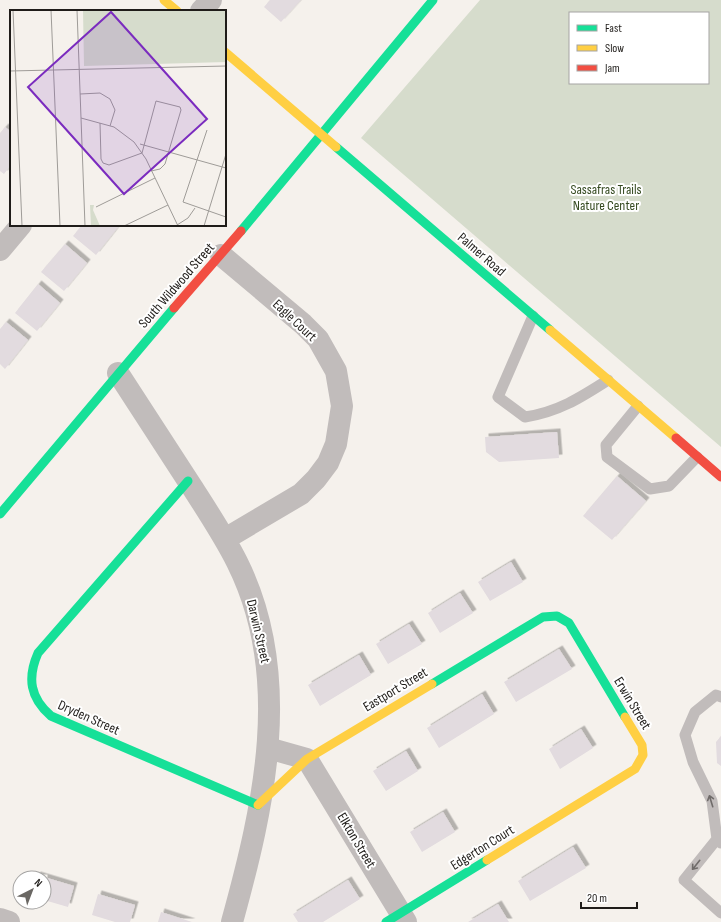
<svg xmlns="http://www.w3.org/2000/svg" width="721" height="922" viewBox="0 0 721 922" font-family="'Sofia Sans Condensed',sans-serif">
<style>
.green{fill:#d6dccc;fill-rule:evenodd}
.building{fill:#e2dbdf;filter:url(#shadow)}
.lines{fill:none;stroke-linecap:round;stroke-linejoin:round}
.lane{stroke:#c1bcbb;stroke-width:11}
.street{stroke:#c1bcbb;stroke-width:22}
.fast{stroke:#16e098;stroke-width:9}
.slow{stroke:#ffcf43;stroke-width:9}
.jam{stroke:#f24e42;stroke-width:9}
.oneway{stroke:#706c6a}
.labels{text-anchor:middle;stroke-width:4;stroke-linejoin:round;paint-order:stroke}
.park-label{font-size:14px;fill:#354a20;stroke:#fff}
.street-label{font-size:14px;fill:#1f1c19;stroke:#fff}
.inset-road{fill:none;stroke:#9f9c98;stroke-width:1}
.view{fill:#7b2cbf;fill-opacity:0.15;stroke:#7b2cbf;stroke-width:2}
.inset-edge{fill:none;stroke:#1f1c19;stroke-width:2}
</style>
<defs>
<filter id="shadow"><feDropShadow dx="3.5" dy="-3.5" stdDeviation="0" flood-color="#0004"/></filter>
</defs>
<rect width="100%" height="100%" fill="#f5f1ec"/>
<path class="green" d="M480 0H721V447L361 138ZM570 13H708V83H570Z"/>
<path class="building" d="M270 0H301L281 22 264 7Z
M5 127 11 132V165L4 174 0 171V133Z
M82 225H117L119 226 96 255 73 236Z
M65 244 87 263 64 291 41 272Z
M38 284 60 303 37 331 15 313Z
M6 322 28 340 5 369 0 364V329Z
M557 432 559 458 499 462 486 452 485 437Z
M617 476 646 501 612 540 583 516Z
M511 562 523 582 490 601 478 582Z
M460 593 473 613 440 633 428 613Z
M409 624 422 644 388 664 376 644Z
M559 649 572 669 516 702 504 682Z
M359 655 371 675 320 706 308 685Z
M482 694 494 714 439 748 427 728Z
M581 729 593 748 560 769 549 749Z
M721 736V766L717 763 716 742Z
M406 751 418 771 386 791 373 771Z
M443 812 455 832 422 852 410 832Z
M573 847 586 868 530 901 518 881Z
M37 875 74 886 68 907 44 900V878H36Z
M348 880 360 899 323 922H298L293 914Z
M98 894 135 905 130 922H115L92 915Z
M498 904 509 922H468Z
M161 912 192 922H158Z"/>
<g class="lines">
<path class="lane" d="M533 316 498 397 525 417C558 412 580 398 608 380
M638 406 606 445 607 457 650 489 669 486 697 457
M717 839 712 801 693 762 685 735 695 712 716 695 721 697
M721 843 717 839 684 880 721 913"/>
<path class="street" d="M201 11 211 0
M0 250 21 225
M221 255 303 324 318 339 336 371 342 406 336 444 328 463 316 479 301 494 225 539
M118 373C143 411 167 449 192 487 208 512 224 536 237 562 294 676 264 806 232 922
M268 748 307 759 406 922
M0 919 9 922"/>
<path class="fast" d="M336 147 550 330
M241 231 433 0
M188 481 38 653C27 678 30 698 51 716L258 805
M0 514 174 308
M432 684 543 617 557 616 569 623 625 717
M386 922 487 860"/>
<path class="slow" d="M164 0 177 11
M225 52 336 147
M550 330 676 438
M258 805 307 759 432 684
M487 860 635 769 643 755 642 745 625 717"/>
<path class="jam" d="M174 308 241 231
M676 438 721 477"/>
</g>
<defs><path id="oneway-shaft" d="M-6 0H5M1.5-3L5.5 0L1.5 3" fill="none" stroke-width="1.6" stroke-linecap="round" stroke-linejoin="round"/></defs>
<g class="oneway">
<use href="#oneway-shaft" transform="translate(711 801) rotate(-107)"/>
<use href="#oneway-shaft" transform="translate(696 865) rotate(129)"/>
</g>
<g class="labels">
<g class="park-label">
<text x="606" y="194">Sassafras Trails<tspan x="606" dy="16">Nature Center</tspan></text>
</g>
<g class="street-label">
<text transform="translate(482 254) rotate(41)" y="5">Palmer Road</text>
<text transform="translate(176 285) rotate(-49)" y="5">South Wildwood Street</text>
<text transform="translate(295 320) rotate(43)" y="5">Eagle Court</text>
<text transform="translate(259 631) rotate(77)" y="5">Darwin Street</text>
<text transform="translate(395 689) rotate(-31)" y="5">Eastport Street</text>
<text transform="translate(633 703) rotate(59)" y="5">Erwin Street</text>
<text transform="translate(89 717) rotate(24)" y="5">Dryden Street</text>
<text transform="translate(357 840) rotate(59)" y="5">Elkton Street</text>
<text transform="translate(482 847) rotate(-32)" y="5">Edgerton Court</text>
</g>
</g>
<g transform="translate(10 10)">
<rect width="216" height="216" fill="#f5f1ec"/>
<path d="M73 0H216V52L74 56ZM80 195H84L83 200 90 216H81Z" fill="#d6dccc"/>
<path class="inset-road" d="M3 0 12 216M41 0 50 216M67 0 75 216M0 61 216 56M70 84 90 83 100 89 105 100 100 116M71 108 104 117 124 132 136 149 168 216M90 113 91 149 93 153 99 155 132 143 146 91 170 97 171 100 155 154 150 159 141 161M197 120 173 192 216 207M130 134 216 158M86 197 145 168M167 215 178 208 185 198M114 216 158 195M194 216 216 144"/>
<path class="view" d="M101 2 197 109 114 184 18 77Z"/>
<rect width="216" height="216" class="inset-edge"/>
</g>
<rect x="569" y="12" width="140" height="72" fill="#ffffff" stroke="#a5a4a3"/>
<rect x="577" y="25" width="20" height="6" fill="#16e098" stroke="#a5a4a3"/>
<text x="605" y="32" font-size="12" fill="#1f1c19">Fast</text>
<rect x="577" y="45" width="20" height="6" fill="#ffcf43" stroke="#a5a4a3"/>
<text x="605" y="52" font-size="12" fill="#1f1c19">Slow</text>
<rect x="577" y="65" width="20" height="6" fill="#f24e42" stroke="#a5a4a3"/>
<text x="605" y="72" font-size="12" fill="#1f1c19">Jam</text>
<g transform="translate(32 890) rotate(42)"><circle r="19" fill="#ffffff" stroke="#a5a4a3"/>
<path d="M0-3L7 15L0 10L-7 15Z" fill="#6a6763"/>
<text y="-6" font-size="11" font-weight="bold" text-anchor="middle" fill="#1f1c19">N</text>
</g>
<path d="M581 902v6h56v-6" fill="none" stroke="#1f1c19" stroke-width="2"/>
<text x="587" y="902" font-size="12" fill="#1f1c19" stroke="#ffffff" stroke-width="3" paint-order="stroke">20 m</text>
</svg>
